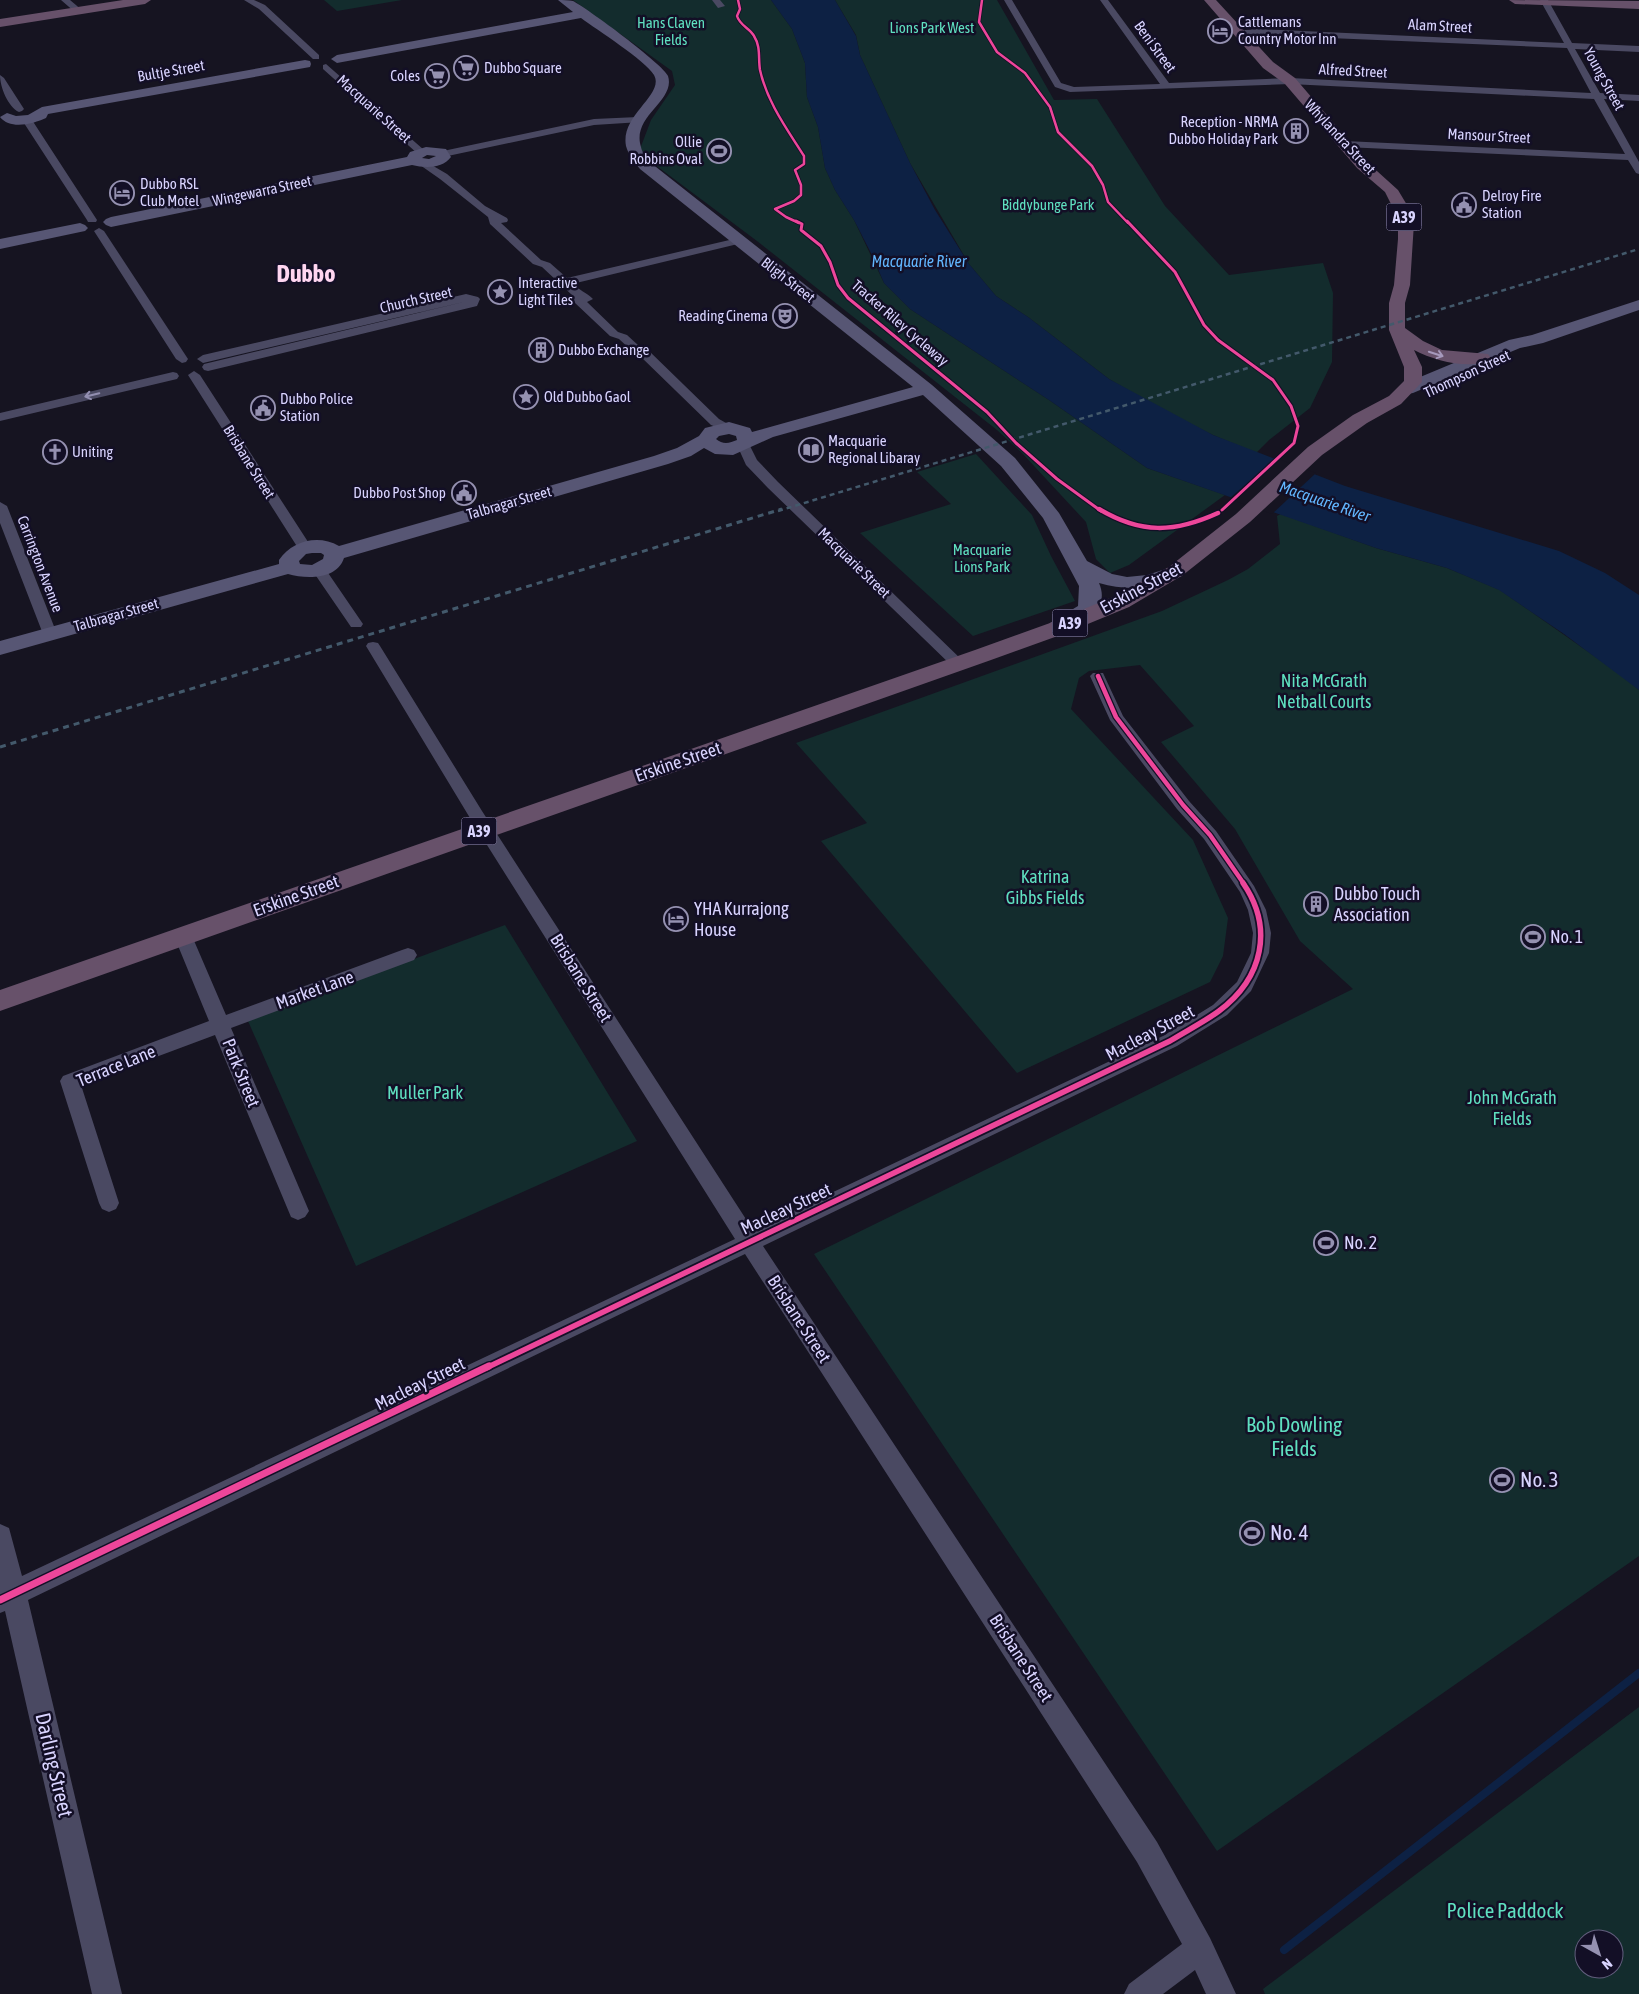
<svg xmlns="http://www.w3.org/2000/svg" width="1639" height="1994" viewBox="0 0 1639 1994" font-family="'Asap Condensed',sans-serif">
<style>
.green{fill:#132c2d;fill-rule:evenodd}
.water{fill:#0d2144}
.pier{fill:#161421}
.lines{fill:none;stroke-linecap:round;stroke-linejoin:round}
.stream{stroke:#0d2144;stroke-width:8}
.street{fill:#4a4962;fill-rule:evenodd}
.secondary{fill:#575674;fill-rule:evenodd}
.highway{fill:#67516a;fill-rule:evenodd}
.rail-far1{stroke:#43596b;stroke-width:2.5;stroke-dasharray:5 4;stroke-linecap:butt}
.rail{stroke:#43596b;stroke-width:3;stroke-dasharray:6 5;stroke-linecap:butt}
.cycleway-far4-casing{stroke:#130f26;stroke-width:4}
.cycleway-far3-casing{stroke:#130f26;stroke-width:5}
.cycleway-far2-casing{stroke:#130f26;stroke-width:7}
.cycleway-far1-casing{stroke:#130f26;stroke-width:9}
.cycleway-casing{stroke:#130f26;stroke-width:10}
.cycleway-far4{stroke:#ed469a;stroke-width:2.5}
.cycleway-far3{stroke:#ed469a;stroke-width:3}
.cycleway-far2{stroke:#ed469a;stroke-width:4.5}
.cycleway-far1{stroke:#ed469a;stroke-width:5.5}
.cycleway{stroke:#ed469a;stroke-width:7}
.oneway{stroke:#a699bc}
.oneway2{stroke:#928eb0}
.labels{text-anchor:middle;stroke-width:5;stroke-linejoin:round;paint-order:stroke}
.far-poi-label{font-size:15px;fill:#d9d4ff;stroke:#130f26;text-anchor:start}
.far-park-label{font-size:15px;fill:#5fe0c0;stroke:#130f26}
.far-street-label{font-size:15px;fill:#d9d4ff;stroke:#130f26}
.shield{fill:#130f26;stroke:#9e99be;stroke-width:1}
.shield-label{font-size:16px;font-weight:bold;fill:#d9d4ff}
.far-water-label{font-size:16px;font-style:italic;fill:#62b6ff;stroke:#130f26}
.street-label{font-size:18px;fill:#d9d4ff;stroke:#130f26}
.park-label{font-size:18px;fill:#5fe0c0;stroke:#130f26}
.poi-label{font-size:18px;fill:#d9d4ff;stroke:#130f26;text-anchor:start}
.near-park-label{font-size:21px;fill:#5fe0c0;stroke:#130f26}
.near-poi-label{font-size:21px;fill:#d9d4ff;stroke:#130f26;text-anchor:start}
.near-street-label{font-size:21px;fill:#d9d4ff;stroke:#130f26}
.far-town-label{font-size:24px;font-weight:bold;fill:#ffd6f0;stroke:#130f26}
</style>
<rect width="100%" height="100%" fill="#161421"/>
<path class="green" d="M324 0H402L337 11Z
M573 0H771L792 29 805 63 807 97 818 127 825 168 835 190 854 220 884 283 910 309 1049 400 1147 468 1225 495 1129 565 1110 573 1096 559 1086 522 1022 453 997 430 757 241 658 167 640 149 651 120 675 85 672 71Z
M835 0H997L1054 100 1097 99 1165 206 1229 275 1323 263 1333 293 1332 362 1310 408 1269 440 1256 453 1213 435 1168 413 1109 379 1028 317 996 296 969 264 910 163 860 55 856 35Z
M976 454 1032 515 1051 556 1075 601 973 636 860 533 951 504 917 472Z
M1281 514 1376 548 1447 568 1500 590 1624 677 1639 690V1556L1217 1851 814 1254 1353 989 1300 941 1235 829 1161 742 1194 726 1140 665 1089 671 1079 678 1071 709 1193 840 1228 918 1223 956 1210 982 1017 1073 821 841 867 823 796 743 1162 611 1228 580 1248 569 1280 544 1277 516Z
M505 925 637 1141 356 1266 248 1021Z
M1639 1707V1994H1265L1263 1989ZM1584 1939H1614V1969H1584Z"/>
<path class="water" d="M771 0H835L856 36 860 55 910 163 935 210 969 264 996 296 1028 317 1109 379 1213 435 1345 486 1559 551 1605 573 1639 595V690L1564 634 1499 590 1447 568 1376 548 1147 468 1049 400 910 309 884 283 872 255 854 220 835 190 825 168 818 127 807 97 805 63 792 29Z"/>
<path class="pier" d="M1276 458 1316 473 1272 514 1229 499Z"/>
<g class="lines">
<path class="stream" d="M1284 1950 1639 1673"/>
<path class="street" d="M61 0H70L83 11 76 13Z
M244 0H254L265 5 319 55V59H313L259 9Z
M712 0H720L725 6 718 8Z
M1004 0H1012L1061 83 1074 87 1160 84 1100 0H1108L1169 83 1290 78 1591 93 1567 48 1257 35H1250L1243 40 1239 37 1245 30 1257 29 1564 43 1540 0H1548L1572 43 1639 46V52L1575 49 1600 93 1639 95V101L1604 99 1639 162V174L1636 173 1628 160 1345 147 1340 144 1345 141 1625 154 1594 99 1290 84 1070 92 1055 87Z
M326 64 424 150V154H418L323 69V65Z
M0 75 4 78 24 109 22 111 19 112C8 107 0 87 0 75Z
M27 117 32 120 97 220 96 222H88L87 220 22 120Z
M638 117 643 120 641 122 594 125 443 157 438 154 443 151 594 119Z
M423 160 447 174 485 206 507 218 508 220 507 222 501 223 541 260 550 263 567 278 738 238 742 239 743 241 742 243 572 284C578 289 587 293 593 299L587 302 618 332 627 335 639 346 647 349 719 419 735 428 733 431H725L711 425 639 355 631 350 619 339 610 336 574 302 572 295 542 267 533 264 490 224 488 217 440 179 420 165V161Z
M99 228 104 231 188 359 186 362 182 363 176 359 94 231Z
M466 294 478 297 480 299 477 306 208 371 204 370 202 367 204 364 468 301 203 363 197 359 203 355Z
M194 371 200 375 312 548 310 551 305 552 298 548 188 375Z
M173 372 177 373 179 376 177 379 0 421V413Z
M743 441 748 442 757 460 778 482 963 661 966 664 963 667H953L768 488 746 465 737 445Z
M0 502 7 506 57 634 55 637H45L43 634 0 523Z
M319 566 324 567 363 624 361 627H351L349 624 312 570 314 567Z
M373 642 378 643 380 646 482 811 753 1230 1163 1036 1213 1005 1237 982 1251 953 1253 933 1248 910 1240 892 1204 839 1177 809 1110 720 1090 676 1093 673H1103L1123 716 1189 801 1216 831 1254 886 1266 910 1271 933 1269 953 1251 991 1227 1015 1177 1046 763 1246 1157 1842 1210 1938 1236 1994H1206L1195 1970 1163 1994H1124L1129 1984 1182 1944 1137 1862 745 1254 28 1600 122 1994H92L5 1611 0 1613V1524L9 1528 22 1576 735 1239 470 818 366 646 368 643Z
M183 930 189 931 192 936 226 1015 402 950 408 948 414 950 417 955 414 960 231 1028 309 1211 305 1217 298 1220 291 1217 215 1035 81 1085 119 1203 116 1209 109 1212 102 1209 99 1203 60 1081 63 1076 209 1021 174 936 177 931Z"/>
<path class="secondary" d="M558 0C563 0 569 0 573 1 587 8 664 65 668 76 676 101 631 116 641 147 642 153 647 158 651 163L932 385 1015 458 1059 513 1087 561 1112 574 1127 577 1147 575 1175 566 1182 568 1185 572 1182 576C1152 588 1131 592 1099 583 1108 604 1094 614 1079 624 1069 631 1063 636 1050 633L1047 628 1050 623 1078 606 1079 586 1043 518 1001 466 923 395 773 437 733 455 715 454 704 448 691 456 668 464 344 558C337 580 306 579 288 574L0 655V641L279 564V560C292 541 318 534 339 546L654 456 677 448 699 436 705 428 729 422 750 428 752 432 913 387 640 169C635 163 628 154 626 146 620 115 665 95 654 75 645 60 597 30 581 18L337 63 331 59 337 55 573 12ZM729 434 736 436 737 440C730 443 723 445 716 439L719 436ZM312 553H321L324 555 323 559 312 565 300 564 299 561 306 554Z
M305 60 310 61 311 64 310 67 48 114 46 118C33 124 10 130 0 117L7 113 16 116 28 115 42 107Z
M426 147 446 149 451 157C442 169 425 168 412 165L111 227 106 225 103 222 106 219 111 217 407 157 410 152ZM427 155 436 156 429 159 422 158Z
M80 223 85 225 88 228 85 231 0 249V239Z
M1639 300V310L1543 343 1520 348 1413 393 1407 394 1401 393 1398 389 1401 385 1509 340 1532 335Z"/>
<path class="highway" d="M123 0H151L145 4 0 27V19Z
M1204 0H1216L1273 62 1295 78 1367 162 1398 190 1410 210 1414 223 1410 285 1405 303V328L1423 341 1442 350 1488 354 1491 358 1488 362C1464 368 1435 361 1414 350L1422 367V382L1401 404 1367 423 1322 455 1250 522 1183 575 1129 607 1066 633 991 660 0 1011V990L975 650 1050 623 1113 597 1169 567 1236 514 1308 447 1353 415 1389 396 1404 381V367L1389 330V303L1394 285 1398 239V223L1394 210 1385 192 1357 168 1285 84 1263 68Z
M1509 0 1639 1V9L1515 4Z"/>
<path class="rail-far1" d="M778 511 1639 249"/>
<path class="rail" d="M0 747 782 509"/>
<defs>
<path id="cycleway-far4" d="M738 0 740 9 737 16C740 26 750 28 754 36 761 47 758 58 760 70 767 102 787 129 804 156V164L795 170 801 185V195L794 201 775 209 786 217 799 223
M982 0 979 22 997 52 1025 73 1050 107 1058 132 1092 166 1103 185 1108 202 1128 223"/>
<path id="cycleway-far3" d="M796 221 802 224 801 230 821 246 830 262 838 285 848 298 987 412 1016 443 1057 479 1101 511
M1127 221 1175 272 1204 325 1218 340 1273 380 1291 406 1298 426 1294 443 1222 510"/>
<path id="cycleway-far2" d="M1099 509C1141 534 1174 533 1218 513
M1098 676 1116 717 1183 805 1210 835 1244 884"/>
<path id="cycleway-far1" d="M486 1368 1170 1041C1186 1031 1204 1022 1219 1011 1263 978 1274 928 1243 883"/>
<path id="cycleway" d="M0 1600 489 1366"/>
</defs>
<use href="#cycleway-far4" class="cycleway-far4-casing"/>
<use href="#cycleway-far3" class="cycleway-far3-casing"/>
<use href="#cycleway-far2" class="cycleway-far2-casing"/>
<use href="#cycleway-far1" class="cycleway-far1-casing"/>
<use href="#cycleway" class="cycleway-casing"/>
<use href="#cycleway-far4" class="cycleway-far4"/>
<use href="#cycleway-far3" class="cycleway-far3"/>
<use href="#cycleway-far2" class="cycleway-far2"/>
<use href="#cycleway-far1" class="cycleway-far1"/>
<use href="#cycleway" class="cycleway"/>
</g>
<defs><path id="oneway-shaft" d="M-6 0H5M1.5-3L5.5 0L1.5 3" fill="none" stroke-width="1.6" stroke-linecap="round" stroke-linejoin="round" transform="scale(1.25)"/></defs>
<use class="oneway" href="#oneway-shaft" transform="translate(1436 354) rotate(18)"/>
<use class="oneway2" href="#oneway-shaft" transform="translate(92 395) rotate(167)"/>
<defs>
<symbol id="hotel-ring" viewBox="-11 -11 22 22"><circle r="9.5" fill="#130f26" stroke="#9591b1" stroke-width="1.5"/><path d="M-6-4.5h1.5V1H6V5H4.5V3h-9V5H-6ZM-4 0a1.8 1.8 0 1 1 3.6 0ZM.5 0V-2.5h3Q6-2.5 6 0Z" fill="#9591b1"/></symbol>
<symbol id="supermarket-ring" viewBox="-11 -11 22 22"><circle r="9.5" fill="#130f26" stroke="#9591b1" stroke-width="1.5"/><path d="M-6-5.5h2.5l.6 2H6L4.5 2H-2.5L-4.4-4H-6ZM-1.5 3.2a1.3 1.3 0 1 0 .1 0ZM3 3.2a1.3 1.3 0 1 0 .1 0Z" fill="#9591b1"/></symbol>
<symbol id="building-ring" viewBox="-11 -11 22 22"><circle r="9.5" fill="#130f26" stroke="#9591b1" stroke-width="1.5"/><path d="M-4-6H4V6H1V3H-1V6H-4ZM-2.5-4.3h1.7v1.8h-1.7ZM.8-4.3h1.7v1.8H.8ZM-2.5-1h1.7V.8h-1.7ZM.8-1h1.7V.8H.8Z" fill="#9591b1"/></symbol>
<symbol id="stadium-ring" viewBox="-11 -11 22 22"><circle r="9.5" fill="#130f26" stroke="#9591b1" stroke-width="1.5"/><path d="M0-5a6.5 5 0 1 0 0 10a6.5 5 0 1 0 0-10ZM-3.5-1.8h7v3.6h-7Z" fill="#9591b1"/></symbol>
<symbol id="civic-ring" viewBox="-11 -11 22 22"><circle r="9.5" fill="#130f26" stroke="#9591b1" stroke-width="1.5"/><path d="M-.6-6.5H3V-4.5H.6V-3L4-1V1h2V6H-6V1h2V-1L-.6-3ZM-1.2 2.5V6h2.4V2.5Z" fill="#9591b1"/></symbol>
<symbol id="sight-ring" viewBox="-11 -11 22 22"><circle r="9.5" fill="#130f26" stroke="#9591b1" stroke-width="1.5"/><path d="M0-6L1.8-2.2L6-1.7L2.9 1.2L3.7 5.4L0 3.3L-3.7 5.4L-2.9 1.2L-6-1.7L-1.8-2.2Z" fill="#9591b1"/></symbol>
<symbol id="theatre-ring" viewBox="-11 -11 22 22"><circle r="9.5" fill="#130f26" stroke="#9591b1" stroke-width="1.5"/><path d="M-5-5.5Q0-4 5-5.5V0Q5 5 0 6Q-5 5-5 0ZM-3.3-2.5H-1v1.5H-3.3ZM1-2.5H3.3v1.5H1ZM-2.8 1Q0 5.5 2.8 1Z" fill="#9591b1"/></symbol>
<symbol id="library-ring" viewBox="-11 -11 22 22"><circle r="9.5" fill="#130f26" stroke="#9591b1" stroke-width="1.5"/><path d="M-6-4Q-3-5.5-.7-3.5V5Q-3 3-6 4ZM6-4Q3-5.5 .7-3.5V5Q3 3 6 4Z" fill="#9591b1"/></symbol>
<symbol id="church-ring" viewBox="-11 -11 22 22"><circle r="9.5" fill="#130f26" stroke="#9591b1" stroke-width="1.5"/><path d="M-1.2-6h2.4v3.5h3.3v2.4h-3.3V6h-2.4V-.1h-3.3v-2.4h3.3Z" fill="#9591b1"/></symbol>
</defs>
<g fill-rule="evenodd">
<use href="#hotel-ring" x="1206" y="17" width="28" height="28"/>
<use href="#supermarket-ring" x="452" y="54" width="28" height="28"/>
<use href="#supermarket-ring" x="423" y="62" width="28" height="28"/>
<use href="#building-ring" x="1282" y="117" width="28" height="28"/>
<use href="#stadium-ring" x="705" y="137" width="28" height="28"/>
<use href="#hotel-ring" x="108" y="179" width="28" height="28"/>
<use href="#civic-ring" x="1450" y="191" width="28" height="28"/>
<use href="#sight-ring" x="486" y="278" width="28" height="28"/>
<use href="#theatre-ring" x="771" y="302" width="28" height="28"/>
<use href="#building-ring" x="527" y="336" width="28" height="28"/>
<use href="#sight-ring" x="512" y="383" width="28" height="28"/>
<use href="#civic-ring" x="249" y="394" width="28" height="28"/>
<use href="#library-ring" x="797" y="436" width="28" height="28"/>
<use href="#church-ring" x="41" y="438" width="28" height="28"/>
<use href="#civic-ring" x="450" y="479" width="28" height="28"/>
<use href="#building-ring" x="1302" y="890" width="28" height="28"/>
<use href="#hotel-ring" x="662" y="905" width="28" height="28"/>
<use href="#stadium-ring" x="1519" y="923" width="28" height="28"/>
<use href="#stadium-ring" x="1312" y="1229" width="28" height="28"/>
<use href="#stadium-ring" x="1488" y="1466" width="28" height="28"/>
<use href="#stadium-ring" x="1238" y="1519" width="28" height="28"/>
</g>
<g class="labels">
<g class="far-poi-label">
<text x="1238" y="27">Cattlemans<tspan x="1238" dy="17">Country Motor Inn</tspan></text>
<text x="484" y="73">Dubbo Square</text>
<text x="420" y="81" text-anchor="end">Coles</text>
<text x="1278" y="127" text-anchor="end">Reception - NRMA<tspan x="1278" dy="17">Dubbo Holiday Park</tspan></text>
<text x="702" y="147" text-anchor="end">Ollie<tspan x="702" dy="17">Robbins Oval</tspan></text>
<text x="140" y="189">Dubbo RSL<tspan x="140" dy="17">Club Motel</tspan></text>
<text x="1482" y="201">Delroy Fire<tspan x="1482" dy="17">Station</tspan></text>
<text x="518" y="288">Interactive<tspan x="518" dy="17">Light Tiles</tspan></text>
<text x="768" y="321" text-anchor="end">Reading Cinema</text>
<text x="558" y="355">Dubbo Exchange</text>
<text x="544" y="402">Old Dubbo Gaol</text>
<text x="280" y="404">Dubbo Police<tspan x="280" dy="17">Station</tspan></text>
<text x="828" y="446">Macquarie<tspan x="828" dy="17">Regional Libaray</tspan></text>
<text x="72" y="457">Uniting</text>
<text x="446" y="498" text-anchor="end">Dubbo Post Shop</text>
</g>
<g class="far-park-label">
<text x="671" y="28">Hans Claven<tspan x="671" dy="17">Fields</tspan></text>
<text x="932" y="33">Lions Park West</text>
<text x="1048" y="210">Biddybunge Park</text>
<text x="982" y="555">Macquarie<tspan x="982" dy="17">Lions Park</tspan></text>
</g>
<g class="far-street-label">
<text transform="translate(1440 26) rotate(3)" y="5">Alam Street</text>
<text transform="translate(1155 47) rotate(54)" y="5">Beni Street</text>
<text transform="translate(171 71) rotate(-10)" y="5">Bultje Street</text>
<text transform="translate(1353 71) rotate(3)" y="5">Alfred Street</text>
<text transform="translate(1604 79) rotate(61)" y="5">Young Street</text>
<text transform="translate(374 109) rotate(42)" y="5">Macquarie Street</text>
<text transform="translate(1489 136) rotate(3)" y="5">Mansour Street</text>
<text transform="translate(1340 137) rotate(47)" y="5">Whylandra Street</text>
<text transform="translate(262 191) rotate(-12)" y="5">Wingewarra Street</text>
<text transform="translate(788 280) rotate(38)" y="5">Bligh Street</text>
<text transform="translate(416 300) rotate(-13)" y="5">Church Street</text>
<text transform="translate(900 323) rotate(41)" y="5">Tracker Riley Cycleway</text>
<text transform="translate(1467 374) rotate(-25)" y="5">Thompson Street</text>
<text transform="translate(249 462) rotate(58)" y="5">Brisbane Street</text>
<text transform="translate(509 503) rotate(-16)" y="5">Talbragar Street</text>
<text transform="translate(854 563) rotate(44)" y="5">Macquarie Street</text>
<text transform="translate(40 564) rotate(69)" y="5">Carrington Avenue</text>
<text transform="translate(116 615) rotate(-16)" y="5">Talbragar Street</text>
</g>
<g class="shield">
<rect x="1386.5" y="203.5" width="35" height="27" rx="4"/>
<rect x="1052.5" y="609.5" width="35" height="27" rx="4"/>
<rect x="461.5" y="817.5" width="35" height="27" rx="4"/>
</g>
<g class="shield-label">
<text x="1404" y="223">A39</text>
<text x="1070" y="629">A39</text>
<text x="479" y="837">A39</text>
</g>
<g class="far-water-label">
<text x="919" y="267">Macquarie River</text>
<text transform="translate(1325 501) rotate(19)" y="6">Macquarie River</text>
</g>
<g class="street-label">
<text transform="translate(1141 588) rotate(-28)" y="6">Erskine Street</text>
<text transform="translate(678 762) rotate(-19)" y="6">Erskine Street</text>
<text transform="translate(296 896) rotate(-20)" y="6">Erskine Street</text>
<text transform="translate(581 978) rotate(58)" y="6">Brisbane Street</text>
<text transform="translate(315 990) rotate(-20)" y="6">Market Lane</text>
<text transform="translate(1150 1033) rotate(-28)" y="6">Macleay Street</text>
<text transform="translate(116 1066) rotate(-22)" y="6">Terrace Lane</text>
<text transform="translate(241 1073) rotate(68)" y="6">Park Street</text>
<text transform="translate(786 1209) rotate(-25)" y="6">Macleay Street</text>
<text transform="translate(799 1319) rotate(57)" y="6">Brisbane Street</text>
<text transform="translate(420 1384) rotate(-26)" y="6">Macleay Street</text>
<text transform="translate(1021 1658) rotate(57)" y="6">Brisbane Street</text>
</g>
<g class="park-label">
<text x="1324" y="687">Nita McGrath<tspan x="1324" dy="21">Netball Courts</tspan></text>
<text x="1045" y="883">Katrina<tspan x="1045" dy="21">Gibbs Fields</tspan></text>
<text x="425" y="1099">Muller Park</text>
<text x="1512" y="1104">John McGrath<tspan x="1512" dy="21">Fields</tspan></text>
</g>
<g class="poi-label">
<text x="1334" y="900">Dubbo Touch<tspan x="1334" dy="21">Association</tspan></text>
<text x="694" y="915">YHA Kurrajong<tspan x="694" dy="21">House</tspan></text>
<text x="1550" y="943">No. 1</text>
<text x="1344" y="1249">No. 2</text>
</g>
<g class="near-park-label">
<text x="1294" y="1432">Bob Dowling<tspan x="1294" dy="24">Fields</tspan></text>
<text x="1505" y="1918">Police Paddock</text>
</g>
<g class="near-poi-label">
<text x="1520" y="1487">No. 3</text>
<text x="1270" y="1540">No. 4</text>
</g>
<g class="near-street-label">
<text transform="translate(54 1765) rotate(77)" y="7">Darling Street</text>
</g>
<g class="far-town-label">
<text x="306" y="282">Dubbo</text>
</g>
</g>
<g transform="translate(1599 1954) rotate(141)"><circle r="24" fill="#130f26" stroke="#625e7d"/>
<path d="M0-4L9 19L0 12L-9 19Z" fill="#9591b1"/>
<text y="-8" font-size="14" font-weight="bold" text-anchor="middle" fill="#d9d4ff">N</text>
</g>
</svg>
